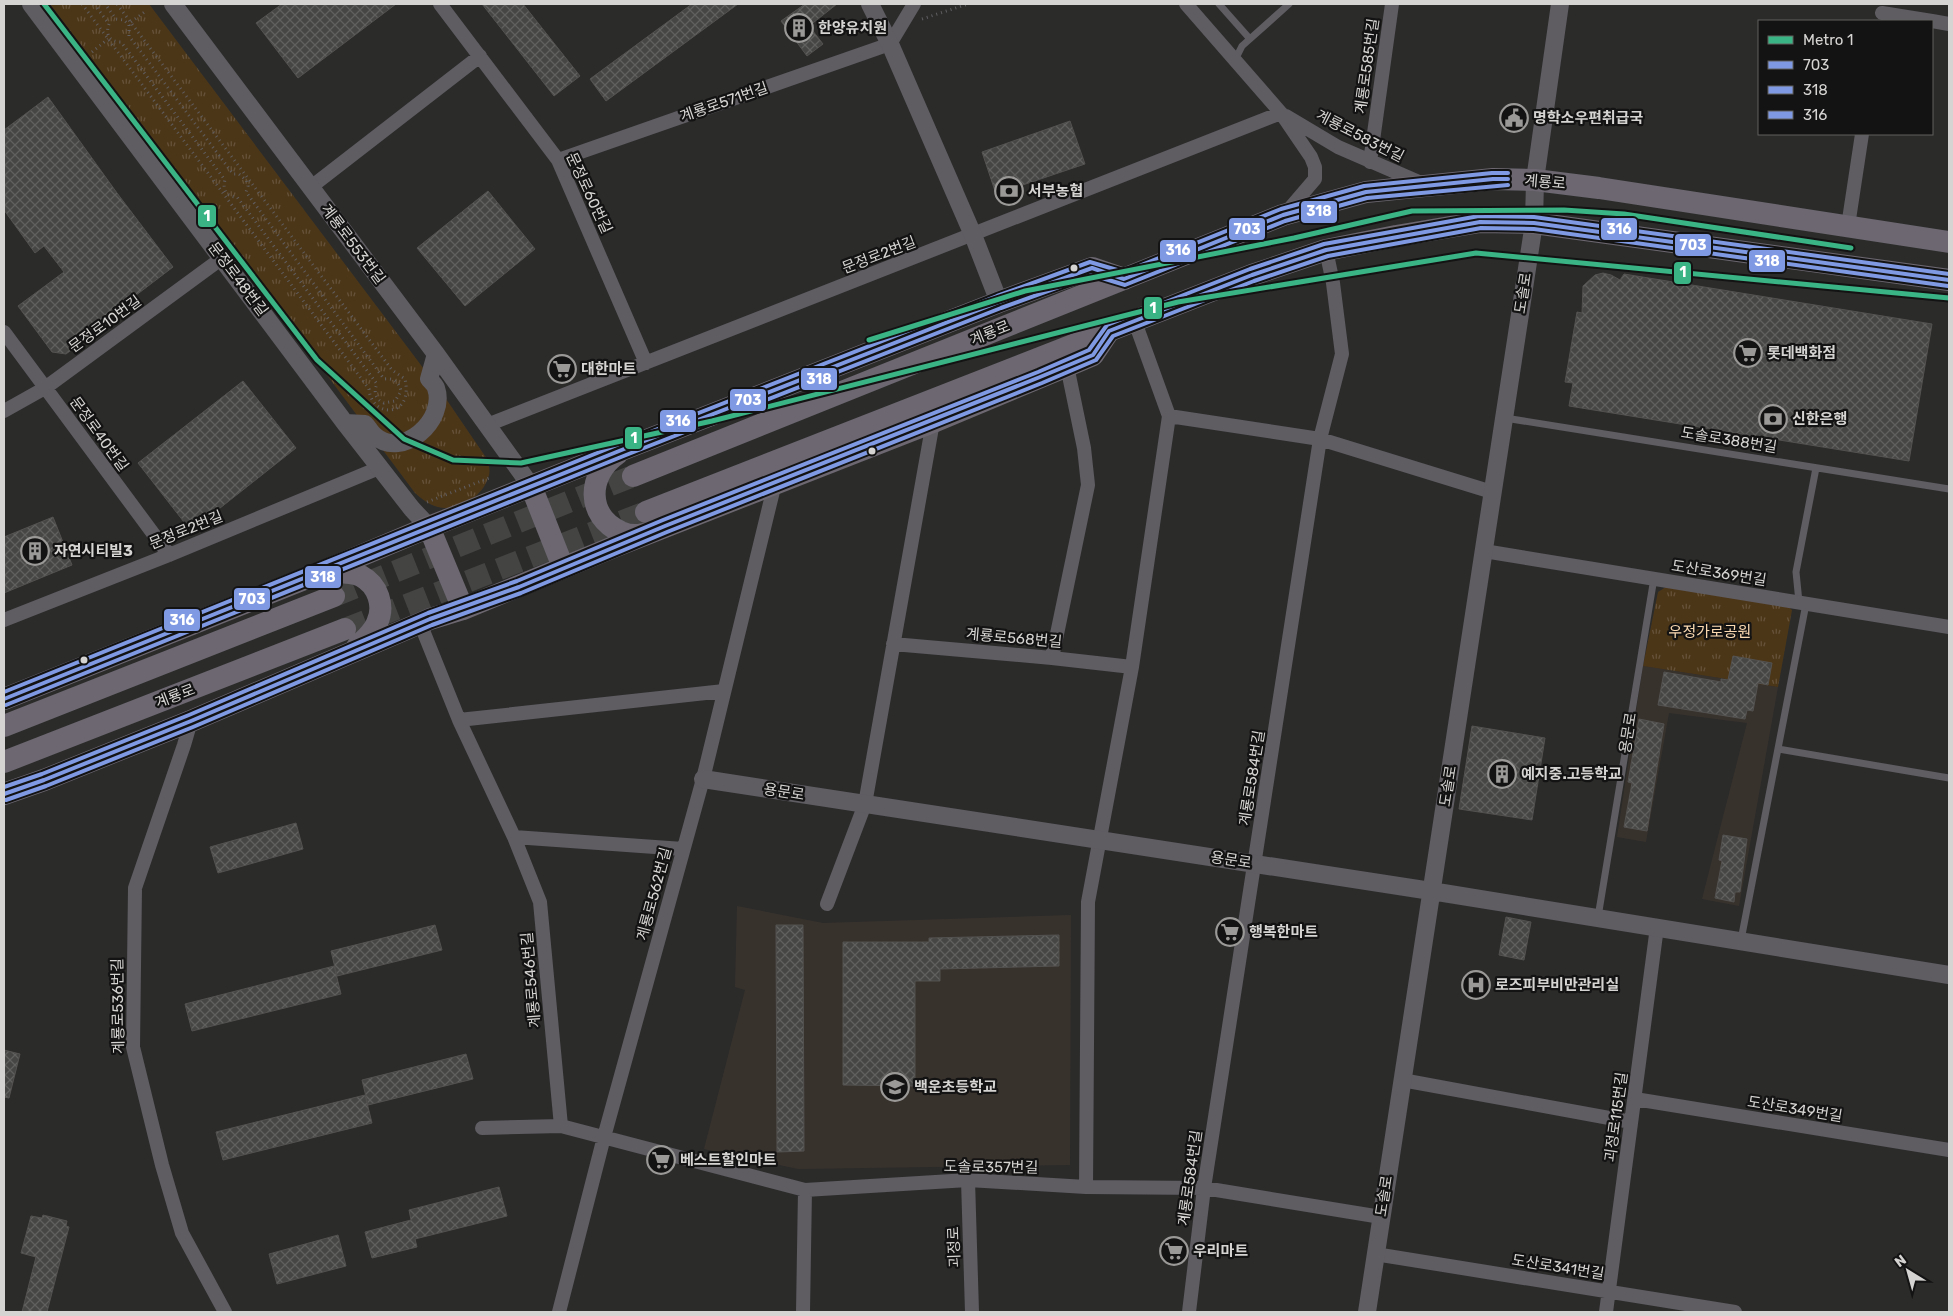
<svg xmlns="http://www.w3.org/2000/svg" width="1953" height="1316" viewBox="0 0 1953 1316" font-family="Rubik,'Noto Sans KR',sans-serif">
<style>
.built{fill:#38322d}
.park{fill:url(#park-tufts)}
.building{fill:url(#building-cross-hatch);stroke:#535251}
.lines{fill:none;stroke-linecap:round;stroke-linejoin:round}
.primary-tunnel{stroke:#444443;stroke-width:22;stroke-dasharray:22 11;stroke-linecap:butt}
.path{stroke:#605e60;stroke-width:3;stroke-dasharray:1 4;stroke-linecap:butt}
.service{stroke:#5f5c62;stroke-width:7}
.minor{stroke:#5f5c62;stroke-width:14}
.tertiary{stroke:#5f5c62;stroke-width:18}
.primary{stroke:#6c6770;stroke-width:22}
.bus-1-casing{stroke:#141313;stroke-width:8}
.bus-2-casing{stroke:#141313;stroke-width:8}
.bus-3-casing{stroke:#141313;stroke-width:8}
.bus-1{stroke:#7f99e2;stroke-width:4}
.bus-2{stroke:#7f99e2;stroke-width:4}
.bus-3{stroke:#7f99e2;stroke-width:4}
.metro-1-casing{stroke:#141313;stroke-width:9}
.metro-1{stroke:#3ab385;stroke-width:5}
.bus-dot{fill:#d5d4d2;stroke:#141313;stroke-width:2}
.labels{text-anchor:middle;stroke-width:4.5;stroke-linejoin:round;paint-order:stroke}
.poi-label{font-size:15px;font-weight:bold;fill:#d5d4d2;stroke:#141313;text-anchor:start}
.street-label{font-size:15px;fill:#d5d4d2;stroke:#141313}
.park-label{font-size:15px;fill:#fbdab2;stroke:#141313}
.line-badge{stroke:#141313;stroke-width:2}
.badge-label{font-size:14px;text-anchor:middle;font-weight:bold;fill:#fff}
</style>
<defs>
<pattern id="park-tufts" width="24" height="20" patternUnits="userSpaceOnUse" patternTransform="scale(1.25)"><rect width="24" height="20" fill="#4c3618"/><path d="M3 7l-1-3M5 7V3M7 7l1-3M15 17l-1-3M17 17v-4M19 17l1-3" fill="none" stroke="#655239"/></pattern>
<pattern id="building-cross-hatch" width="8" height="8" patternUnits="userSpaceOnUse" patternTransform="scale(1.25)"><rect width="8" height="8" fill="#464644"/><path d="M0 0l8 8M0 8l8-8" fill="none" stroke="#60605e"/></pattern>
</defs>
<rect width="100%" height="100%" fill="#2b2b2a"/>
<path class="built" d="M1643 666 1778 687 1739 906 1702 899 1747 723 1669 713 1646 842 1617 837Z
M737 906 823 923 1071 915 1070 1165 798 1169 704 1149 745 990 735 987Z"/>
<path class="park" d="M50 4H149L442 393 487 459C489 465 491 472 488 478 482 497 458 512 438 507 429 505 422 499 415 493Z
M1677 580 1778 598 1792 610 1778 687 1643 666 1658 592Z"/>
<path class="building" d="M282 4H396L298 78 256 23Z
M482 4H523L580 76 554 96Z
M692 4H738L606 101 590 79Z
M805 4H837L809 26 823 44 807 56 781 21Z
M48 97 117 193 173 267 89 331 92 335 66 354 52 352 18 306 64 272 44 246 35 253 4 210V130Z
M1070 121 1085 164 996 194 982 152Z
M488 191 535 249 465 306 417 248Z
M1603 273 1611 275 1620 280 1624 274 1932 324 1909 461 1569 406 1573 383 1565 382 1577 312 1582 313 1583 286 1595 275Z
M243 381 296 448 191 531 138 463Z
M53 517 72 565 4 593V537Z
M1733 656 1772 663 1768 685 1758 683 1753 711 1747 710 1745 719 1658 705 1664 672 1721 682V679L1728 680Z
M1639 719 1664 724 1647 831 1624 827 1632 783 1628 782Z
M1472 726 1545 738 1532 820 1459 809Z
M296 823 303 849 218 873 210 847Z
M1723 835 1747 839 1740 892H1735L1734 902 1715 898 1722 861 1719 860Z
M1506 917 1531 922 1524 960 1499 955Z
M435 925 442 950 337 976 331 951Z
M776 925H803L804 1151 777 1152Z
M1059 935V966L940 969V981H915V1086L843 1085V942H929V938Z
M334 966 341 994 192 1031 185 1004Z
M4 1050 20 1054 9 1098 4 1097Z
M466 1054 473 1079 368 1105 362 1080Z
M365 1095 372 1123 223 1160 216 1132Z
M499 1187 507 1216 415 1239 417 1247 372 1258 365 1232 411 1220 409 1210Z
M43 1215 67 1221 66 1226 69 1227 47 1312H22L36 1257 21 1253 31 1216 42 1218Z
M338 1235 346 1266 277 1284 269 1254Z"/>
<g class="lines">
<path class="primary-tunnel" d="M334 596 633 476
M345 629 646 512"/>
<path class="path" d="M82 4 369 389C371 418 414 419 405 379L392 370 117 4
M94 4 109 24C105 35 110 42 121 42L225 180C222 190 227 197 237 197L377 384C373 392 376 400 384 403L395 401 401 391C399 382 394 378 384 379L246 192 248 186 246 180 239 174H233L129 36V25L124 20 116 19 105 4
M922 19 968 4
M131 22 146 11
M92 52 108 39
M427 502 489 478"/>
<path class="service" d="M1219 4 1250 39
M1235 60 1242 46 1289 4
M1505 418 1949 489
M1778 749 1949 778
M1598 917 1654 578
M1741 940 1805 609 1799 602 1796 572 1816 468"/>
<path class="minor" d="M440 4 558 160 646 363
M1186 4 1281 113 1311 157 1315 167V179L1285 214
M1882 13 1932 21
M1932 21 1949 24
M1286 116 1338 147 1421 183
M558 160 890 44 914 4
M1370 162 1392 4
M311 187 480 56
M1848 226 1862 134
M4 332 169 555
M4 411 45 388 222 258
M1169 416 1320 439 1492 492
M487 425 1281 113
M1484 551 1949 627
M4 620 169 555 379 468
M420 623 459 720 514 837 540 902 561 1126
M893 644 1052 658 1132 667
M1052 658 1088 485 1084 448 1067 366
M459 720 724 691
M191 721 184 745 135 888 133 1047 162 1165 182 1233 225 1312
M514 837 683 849
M827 904 865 804 933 422
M1402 1080 1631 1122
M1635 1099 1949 1150
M482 1128 561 1126 805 1190 968 1180 1086 1187 1204 1188 1381 1217
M968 1180 972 1312
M1086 1187 1088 902 1132 667 1169 416 1135 322
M1375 1254 1735 1312
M559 1312 604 1137 703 779 775 483
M803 1312 805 1190
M1189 1312 1204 1188 1320 439 1342 354 1333 283 1326 250
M1606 1312 1657 927"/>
<path class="tertiary" d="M31 4 345 423 412 509 429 527
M173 4 436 354 531 486
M870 4 890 44 973 235 999 302
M345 423 365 424C368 427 371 433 375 436 402 460 447 420 436 388 435 385 431 381 429 379L436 354
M703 779 1431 891 1949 975
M1367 1312 1534 223 1535 180 1560 4"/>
<path class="primary" d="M617 454C587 475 586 516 621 532 628 535 636 536 643 534
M633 476 1283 215 1366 192 1493 179 1535 180 1599 188 1949 242
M531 486 563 567
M646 512 1252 275 1326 250 1396 236 1480 222 1534 223 1949 280
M429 527 463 609
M325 572C337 573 350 571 361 576 378 585 385 606 377 623 373 633 364 640 357 647
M4 699 322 572 429 527 624 449 999 302 1092 268 1124 279
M4 726 334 596
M4 762 345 629
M4 794 44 780 191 721 430 619 463 609 616 546 933 422 1067 366 1093 355 1109 331"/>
<defs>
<path id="bus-1" d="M4 699 624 449 999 302 1092 268 1124 279 1283 215 1366 192 1493 179H1508
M4 794 44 780 191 721 430 619 519 587 665 526 1040 377 1093 355 1109 331 1252 275 1326 250 1480 222 1534 223 1949 280"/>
<path id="bus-2" d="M6 705 626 455 1001 308 1092 275 1125 285 1285 221 1367 198 1508 185
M6 800 46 786 193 727 432 625 521 593 667 532 1042 383 1096 360 1113 336 1254 281 1328 256 1481 228 1534 229 1948 286"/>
<path id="bus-3" d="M4 692 622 443 997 296 1090 262 1124 272 1281 209 1364 186 1492 173H1508
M4 787 42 774 189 715 428 613 517 581 663 520 1038 372 1089 350 1107 325 1250 269 1324 244 1479 216 1534 217 1949 274"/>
</defs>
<use href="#bus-1" class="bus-1-casing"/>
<use href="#bus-2" class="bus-2-casing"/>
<use href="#bus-3" class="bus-3-casing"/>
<use href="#bus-1" class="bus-1"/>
<use href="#bus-2" class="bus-2"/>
<use href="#bus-3" class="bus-3"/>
<defs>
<path id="metro-1" d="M44 4 317 360 404 439 453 460 521 463 712 421 1178 302 1476 253 1949 298
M869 340 1025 291 1294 238 1412 211 1564 210 1624 214 1851 248"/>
</defs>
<use href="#metro-1" class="metro-1-casing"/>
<use href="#metro-1" class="metro-1"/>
</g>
<defs>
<symbol id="building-ring" viewBox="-11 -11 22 22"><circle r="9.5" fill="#141313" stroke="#9a9997" stroke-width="1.5"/><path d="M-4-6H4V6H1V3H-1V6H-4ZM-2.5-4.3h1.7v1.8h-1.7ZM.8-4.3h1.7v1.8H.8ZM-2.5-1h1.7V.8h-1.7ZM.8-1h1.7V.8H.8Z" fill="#9a9997"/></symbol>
<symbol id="civic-ring" viewBox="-11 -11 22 22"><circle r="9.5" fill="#141313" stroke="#9a9997" stroke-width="1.5"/><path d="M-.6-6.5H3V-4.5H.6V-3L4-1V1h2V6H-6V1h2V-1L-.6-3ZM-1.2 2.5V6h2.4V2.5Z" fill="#9a9997"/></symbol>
<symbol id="bank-ring" viewBox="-11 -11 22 22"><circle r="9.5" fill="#141313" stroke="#9a9997" stroke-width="1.5"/><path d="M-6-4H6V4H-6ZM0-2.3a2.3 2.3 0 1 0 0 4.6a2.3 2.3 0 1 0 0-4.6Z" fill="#9a9997"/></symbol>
<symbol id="supermarket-ring" viewBox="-11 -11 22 22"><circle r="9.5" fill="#141313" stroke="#9a9997" stroke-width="1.5"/><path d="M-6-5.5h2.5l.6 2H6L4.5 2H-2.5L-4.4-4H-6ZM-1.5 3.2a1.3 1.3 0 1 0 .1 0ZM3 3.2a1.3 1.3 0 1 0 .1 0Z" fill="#9a9997"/></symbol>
<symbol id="hospital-ring" viewBox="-11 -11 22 22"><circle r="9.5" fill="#141313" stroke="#9a9997" stroke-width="1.5"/><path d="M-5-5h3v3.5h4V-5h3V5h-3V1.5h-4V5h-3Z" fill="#9a9997"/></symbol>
<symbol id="school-ring" viewBox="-11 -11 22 22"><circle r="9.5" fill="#141313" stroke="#9a9997" stroke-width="1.5"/><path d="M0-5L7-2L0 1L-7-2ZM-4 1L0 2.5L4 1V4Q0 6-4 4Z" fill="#9a9997"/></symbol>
</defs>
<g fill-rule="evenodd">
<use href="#building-ring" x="783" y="12" width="32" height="32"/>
<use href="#civic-ring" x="1498" y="102" width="32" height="32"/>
<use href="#bank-ring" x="993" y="175" width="32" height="32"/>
<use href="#supermarket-ring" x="1732" y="337" width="32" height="32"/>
<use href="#supermarket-ring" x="546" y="353" width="32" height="32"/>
<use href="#bank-ring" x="1757" y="403" width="32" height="32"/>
<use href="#building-ring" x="19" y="535" width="32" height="32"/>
<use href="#building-ring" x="1486" y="758" width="32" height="32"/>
<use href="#supermarket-ring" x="1214" y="916" width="32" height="32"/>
<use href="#hospital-ring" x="1460" y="969" width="32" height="32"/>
<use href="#school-ring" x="879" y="1071" width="32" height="32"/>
<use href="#supermarket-ring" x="645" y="1144" width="32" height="32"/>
<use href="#supermarket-ring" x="1158" y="1235" width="32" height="32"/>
</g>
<g class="bus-dot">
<circle cx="1074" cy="268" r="4.5"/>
<circle cx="872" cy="451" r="4.5"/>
<circle cx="84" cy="660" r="4.5"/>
</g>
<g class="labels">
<g class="poi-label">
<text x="818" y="33">한양유치원</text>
<text x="1533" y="123">명학소우편취급국</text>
<text x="1028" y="196">서부농협</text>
<text x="1767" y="358">롯데백화점</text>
<text x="581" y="374">대한마트</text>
<text x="1792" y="424">신한은행</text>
<text x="54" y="556">자연시티빌3</text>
<text x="1521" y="779">예지중.고등학교</text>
<text x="1249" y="937">행복한마트</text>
<text x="1495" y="990">로즈피부비만관리실</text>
<text x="914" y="1092">백운초등학교</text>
<text x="680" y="1165">베스트할인마트</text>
<text x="1193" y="1256">우리마트</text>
</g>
<g class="street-label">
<text transform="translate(1367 66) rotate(-82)" y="5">계룡로585번길</text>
<text transform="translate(724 102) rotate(-19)" y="5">계룡로571번길</text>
<text transform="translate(1360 136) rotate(27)" y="5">계룡로583번길</text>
<text transform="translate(1545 182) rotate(5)" y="5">계룡로</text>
<text transform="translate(589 193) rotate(65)" y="5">문정로60번길</text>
<text transform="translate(353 244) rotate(53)" y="5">계룡로553번길</text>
<text transform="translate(879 255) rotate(-21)" y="5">문정로2번길</text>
<text transform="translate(238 279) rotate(53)" y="5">문정로48번길</text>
<text transform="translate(1523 293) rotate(-81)" y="5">도솔로</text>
<text transform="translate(105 324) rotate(-36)" y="5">문정로10번길</text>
<text transform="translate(990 333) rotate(-22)" y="5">계룡로</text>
<text transform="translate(99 434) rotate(54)" y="5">문정로40번길</text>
<text transform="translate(1729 440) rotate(9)" y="5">도솔로388번길</text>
<text transform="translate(186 530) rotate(-22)" y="5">문정로2번길</text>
<text transform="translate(1719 573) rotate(9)" y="5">도산로369번길</text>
<text transform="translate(1014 638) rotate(5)" y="5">계룡로568번길</text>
<text transform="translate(175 696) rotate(-21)" y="5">계룡로</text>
<text transform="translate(1628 733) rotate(-81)" y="5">용문로</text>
<text transform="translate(1252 778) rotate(-81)" y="5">계룡로584번길</text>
<text transform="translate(1448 786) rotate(-81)" y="5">도솔로</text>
<text transform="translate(784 792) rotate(9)" y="5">용문로</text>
<text transform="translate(1231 860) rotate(9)" y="5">용문로</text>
<text transform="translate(654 894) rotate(-75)" y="5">계룡로562번길</text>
<text transform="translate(531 980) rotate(-95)" y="5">계룡로546번길</text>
<text transform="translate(118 1006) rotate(-91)" y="5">계룡로536번길</text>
<text transform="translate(1795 1109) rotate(9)" y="5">도산로349번길</text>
<text transform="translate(1616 1117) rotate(-82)" y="5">괴정로115번길</text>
<text transform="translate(991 1167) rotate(1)" y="5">도솔로357번길</text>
<text transform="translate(1190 1178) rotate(-82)" y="5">계룡로584번길</text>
<text transform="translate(1384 1196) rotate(-81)" y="5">도솔로</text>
<text transform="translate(954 1247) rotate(-92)" y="5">괴정로</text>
<text transform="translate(1558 1267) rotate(9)" y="5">도산로341번길</text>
</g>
<g class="park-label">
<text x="1710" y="637">우정가로공원</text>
</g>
</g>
<g class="line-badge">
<rect x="1300" y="200" width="38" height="24" rx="5" fill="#7f99e2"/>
<rect x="197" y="204" width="20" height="24" rx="5" fill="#3ab385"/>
<rect x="1600" y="217" width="38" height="24" rx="5" fill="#7f99e2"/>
<rect x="1228" y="217" width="38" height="24" rx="5" fill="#7f99e2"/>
<rect x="1674" y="233" width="38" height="24" rx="5" fill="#7f99e2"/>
<rect x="1159" y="239" width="38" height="24" rx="5" fill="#7f99e2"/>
<rect x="1748" y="249" width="38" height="24" rx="5" fill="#7f99e2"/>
<rect x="1673" y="261" width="19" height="24" rx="5" fill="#3ab385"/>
<rect x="1143" y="296" width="20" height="24" rx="5" fill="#3ab385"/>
<rect x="800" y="367" width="38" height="24" rx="5" fill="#7f99e2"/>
<rect x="729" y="388" width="38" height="24" rx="5" fill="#7f99e2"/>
<rect x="659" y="409" width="38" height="24" rx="5" fill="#7f99e2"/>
<rect x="624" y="426" width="19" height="24" rx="5" fill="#3ab385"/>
<rect x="304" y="565" width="38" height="24" rx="5" fill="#7f99e2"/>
<rect x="233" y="587" width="38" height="24" rx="5" fill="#7f99e2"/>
<rect x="163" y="608" width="38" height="24" rx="5" fill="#7f99e2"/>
</g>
<g class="badge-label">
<text x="1319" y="216">318</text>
<text x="207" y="221">1</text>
<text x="1619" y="234">316</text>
<text x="1247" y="234">703</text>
<text x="1693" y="250">703</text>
<text x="1178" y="255">316</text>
<text x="1767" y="266">318</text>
<text x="1683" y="277">1</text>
<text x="1153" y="313">1</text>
<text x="819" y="384">318</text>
<text x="748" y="405">703</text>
<text x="678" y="426">316</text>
<text x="634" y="443">1</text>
<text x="323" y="582">318</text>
<text x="252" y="604">703</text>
<text x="182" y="625">316</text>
</g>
<rect width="1953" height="1316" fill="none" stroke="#d5d4d2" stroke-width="10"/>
<rect x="1758" y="20" width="175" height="115" fill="#141313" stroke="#61605f"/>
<rect x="1768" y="36" width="25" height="8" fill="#3ab385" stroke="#61605f"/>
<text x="1803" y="45" font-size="15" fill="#d5d4d2">Metro 1</text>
<rect x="1768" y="61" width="25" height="8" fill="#7f99e2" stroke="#61605f"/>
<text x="1803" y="70" font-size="15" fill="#d5d4d2">703</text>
<rect x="1768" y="86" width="25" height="8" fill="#7f99e2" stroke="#61605f"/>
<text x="1803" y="95" font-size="15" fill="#d5d4d2">318</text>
<rect x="1768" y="111" width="25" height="8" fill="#7f99e2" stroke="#61605f"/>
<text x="1803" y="120" font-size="15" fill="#d5d4d2">316</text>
<g transform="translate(1908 1271) rotate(323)" stroke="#141313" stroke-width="4" paint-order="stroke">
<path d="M0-4L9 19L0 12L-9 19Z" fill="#d5d4d2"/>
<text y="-8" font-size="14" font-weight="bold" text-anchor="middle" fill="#d5d4d2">N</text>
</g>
</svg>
